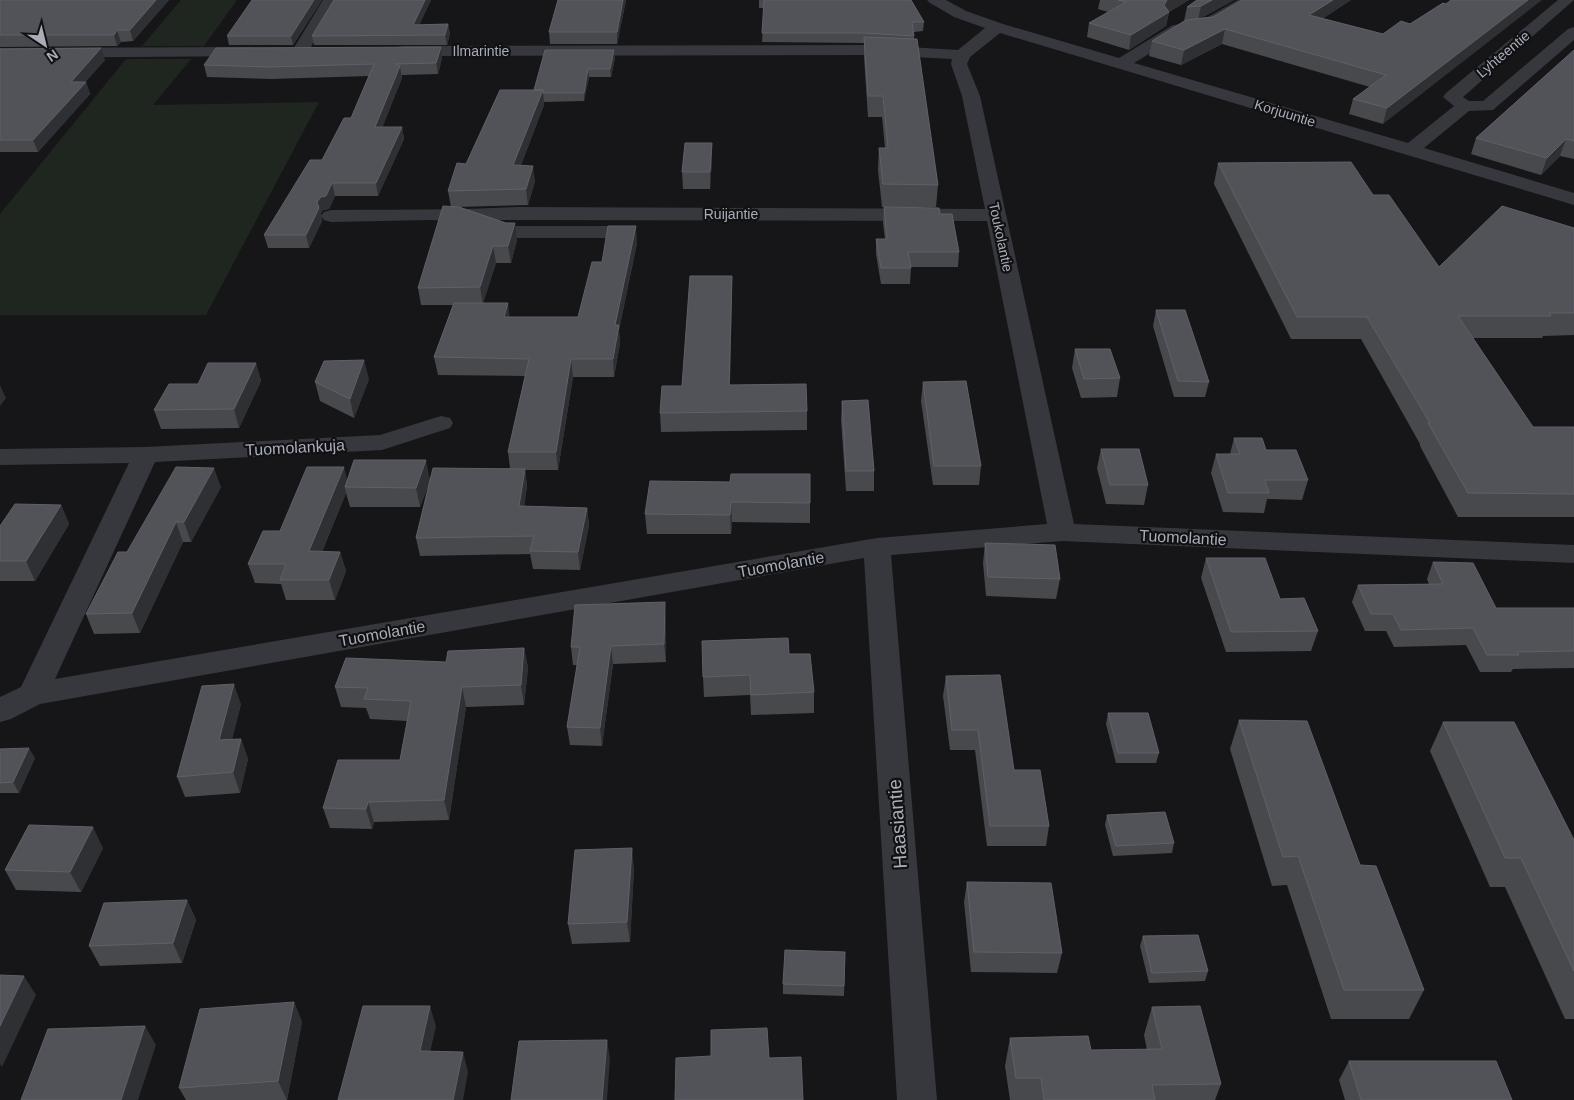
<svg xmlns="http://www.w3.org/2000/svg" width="1574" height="1100" viewBox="0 0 1574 1100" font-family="Arial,sans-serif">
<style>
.green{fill:#1e261f}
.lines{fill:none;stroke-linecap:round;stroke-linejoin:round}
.minor{fill:#37383d;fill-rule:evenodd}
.wall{fill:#47494d}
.shaded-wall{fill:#2f3033}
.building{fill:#525359;stroke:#5f6168}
.labels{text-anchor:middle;stroke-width:4.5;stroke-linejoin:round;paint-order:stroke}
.far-street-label{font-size:14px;fill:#a8adb8;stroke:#111113}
.street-label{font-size:16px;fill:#a8adb8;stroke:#111113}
.near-street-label{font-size:19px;fill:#a8adb8;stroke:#111113}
</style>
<rect width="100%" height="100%" fill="#161618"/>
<path class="green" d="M181 0H237L204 46H142Z
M126 59H191L153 105 319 102 206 315H0V214Z"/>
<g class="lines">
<path class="minor" d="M323 0H339L306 55H294L292 51Z
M927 0H946L966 11 1003 24 1119 58 1173 25 1199 22 1238 0H1257L1254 3 1209 30 1183 33 1134 63 1408 143 1454 106 1443 97 1446 93 1558 0H1574L1463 97 1469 101H1483L1568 29 1574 27V40L1493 110 1469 111 1424 148 1574 193V205L1000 33 970 57 967 64 980 96 1074 524 1574 545V563L1062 541 891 555 937 1100H897L864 558 40 704 11 719 0 722V697L21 687 129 463 0 465V449L146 447 380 435 441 416 450 418 453 423 450 428 382 450 155 462 55 679 877 538 1047 524 987 221 496 220 511 226H611L618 228 621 232 618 236 611 238H509L462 222 431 220 331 222 324 220 321 216 324 212 331 210C393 209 454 211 516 207L985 209 962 96 951 64 952 59 875 55 403 56 397 55 395 51 397 47 403 46 875 45 958 50 985 28 954 17 930 3Z
M250 47 256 48 258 52 256 56 0 58V48Z"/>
</g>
<path class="wall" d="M0 0H169L133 41 121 42 117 46 0 47Z
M322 0 293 45H229L227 36Z
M334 0H431L419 25 448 24 450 34 447 45H314L312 36Z
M558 0H626L617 44H550L549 32Z
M759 0H911L924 22 923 31 914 32V39L938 185 936 207H882L878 170 879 148H885L882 117H868L864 57V43L762 42 764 8H759Z
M1100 0H1189L1169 12 1166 26 1129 50 1087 37 1089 23 1108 12 1098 9Z
M1197 0H1234L1201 18 1351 0 1322 19 1383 34 1410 24 1443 3 1383 124 1349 114 1353 99 1370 87 1222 44 1181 65 1149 56 1152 41 1185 21H1184L1187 7Z
M441 47 442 58 438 74 402 75V78L382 127H402L404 139 378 196H335L329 209 323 210 321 213 322 221 309 248H268L264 235 322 160 351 118 369 76 271 79 207 77 204 65Z
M0 49 105 60 85 82H86L90 94 38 152H0Z
M1574 50V159L1560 156 1541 175 1471 154 1476 138Z
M615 58 611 77H589L584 101 544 102V105L521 165 535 181 528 205 457 207 517 240 511 263H496L483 303 510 317H578L602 262 637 243 619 330 620 343 614 377H573L558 470H525L527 486 524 506 587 508 589 525 580 570 533 569 530 554 420 556 416 538 430 481 420 507H350L346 493 322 552H340L346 571 335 600H286L281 584 255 583 248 564 280 531 347 480 430 479 510 468 508 452 525 376 438 375 434 357 453 305H421L418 288 451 207 448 191 466 164 534 90Z
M712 143V159L710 189H683L682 172Z
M1218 163 1373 195 1439 267 1574 228V335L1543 336 1542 338H1473L1533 427H1574V517H1458L1420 446V444L1361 339H1291L1214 184Z
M884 207 940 214 959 252 958 267H911L910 284H881L876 254V239H885L883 223Z
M732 276V294L730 385 807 411V430L661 432 660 413 682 386Z
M1156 310 1209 382 1205 397H1174L1153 326Z
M1075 349 1120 378 1117 397 1081 398 1072 368Z
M256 363 261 381 239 428 161 429 154 410 198 384Z
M369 379 354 418 320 401 315 382Z
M923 382 981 466 979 485H933L921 401Z
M842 401 874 471V491H846L841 420Z
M1234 438 1266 450 1308 480 1302 500 1267 499 1264 513 1223 512 1211 473 1216 454H1230Z
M1101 449 1148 485 1144 505 1106 504 1097 468Z
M810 474V523L732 522 731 534H647L645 514 730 482Z
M221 487 191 542H183L140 633 94 634 86 614 127 552Z
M61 505 69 524 35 581H0V526Z
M985 543 1060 579 1056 599 986 596 983 563Z
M1206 558 1318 631 1311 651 1226 652 1201 578Z
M1433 562 1496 608H1574V668L1513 669 1511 672H1480L1466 645 1394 647 1386 631H1365L1352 602 1358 585 1429 584 1427 579Z
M666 620V662L613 664 602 746 570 745 567 727 577 665H573L571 647Z
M524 648 528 668 524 705 466 707 449 820 374 822 372 829 330 828 323 808 400 760 407 721 370 719 366 708 341 707 335 687 446 662Z
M789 654 814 692V713L751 715 750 695 704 697 703 677Z
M946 676 1014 770 1049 826 1046 846H987L975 750H950L943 696Z
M241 704 232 739H241L248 759 240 793 185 797 177 777Z
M1108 713 1159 753 1156 763H1116L1106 724Z
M1239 720 1360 865 1424 990 1409 1019H1331L1287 885 1272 886 1230 749Z
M1443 722 1574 840V1019H1565L1505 887H1490L1430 751Z
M0 749 35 758 19 793H0Z
M1107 815 1174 843 1172 853 1113 856 1105 825Z
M103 848 81 892 16 890 5 870Z
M634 868 630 942 572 944 568 924Z
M967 882 1062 953 1057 973 971 972 964 902Z
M187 900 196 920 182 963 100 966 89 946Z
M1143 936 1208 971 1205 981 1149 983 1140 946Z
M845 952 844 996 783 994V984Z
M294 1002 302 1022 287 1100H186L179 1088Z
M1152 1007 1221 1084 1215 1100H1010L1005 1066 1010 1038 1091 1050H1147L1144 1035Z
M1349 1061 1512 1100H1345L1339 1080Z"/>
<path class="shaded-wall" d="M156 0H169L133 41 130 30Z
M314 0H322L293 45 291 36Z
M425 0H431L415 34 413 25Z
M623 0H626L617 44V32Z
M1167 0H1189L1163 15 1169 12 1166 26 1129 50 1131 35Z
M1212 0H1234L1198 20 1201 6Z
M1333 0H1351L1305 30 1309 15Z
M1528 0H1542L1383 124 1387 108Z
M448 24 450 34 447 45 445 35Z
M1225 29 1222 44 1181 65 1184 50Z
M117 30 121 42 117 46 114 35Z
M441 47 442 58 438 74 436 63Z
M101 48 105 60 75 94 71 82Z
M614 50 615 58 611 77 610 69Z
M400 66 402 78 378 139 375 127Z
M588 69 589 77 584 101V93Z
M86 82 90 94 38 152 33 140Z
M543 90 544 105 515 181 513 165Z
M402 127 404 139 378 196 376 183Z
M1566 139 1560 156 1541 175 1547 158Z
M712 143V159L710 189V172Z
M533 166 535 181 528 205 526 189Z
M332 183 335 196 329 209 323 210 321 213 322 221 309 248 306 235 317 202Z
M515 223 517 240 511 263 508 246Z
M636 226 637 243 619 330 620 343 614 377 613 359 615 325Z
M493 246 496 263 483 304 480 287Z
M732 276V294L729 404V385Z
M508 303 510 321 504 317Z
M571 359 573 377 558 470 556 452Z
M364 360 369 379 354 418 350 399Z
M256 363 261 381 239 428 234 409Z
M0 385 6 398 0 406Z
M426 460 430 480 420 507 416 488Z
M344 467 349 487H345L346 493 314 571 309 551Z
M214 468 221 487 191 542 184 522Z
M525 469 527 486 522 524 519 506Z
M731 502 732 522 731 534 730 515Z
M61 505 69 524 35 581 26 561Z
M587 508 589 525 580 570 578 552Z
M176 522 183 542 140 633 132 613Z
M340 552 346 571 335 600 329 580Z
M665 602 666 620V662L664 644Z
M611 646 613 664 602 746 600 728Z
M524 648 528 668 524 705 521 685Z
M234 684 241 704 227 760 219 740Z
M462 687 466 707 449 820 444 800Z
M241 739 248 759 240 793 233 772Z
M29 748 35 758 19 793 13 782Z
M368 802 374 822 372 829 366 809Z
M93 827 103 848 81 892 70 872Z
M632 848 634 868 630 942 627 922Z
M187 900 196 920 182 963 173 943Z
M24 976 36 995 2 1067 0 1064V1026Z
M294 1002 302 1022 287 1100 278 1081Z
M430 1006 436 1026 426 1071 420 1051Z
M145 1026 156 1045 138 1100H121Z
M607 1040 610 1059 607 1100H602Z
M463 1052 468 1072 463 1100H453Z"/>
<path class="building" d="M0 0H156L130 30H117L114 35H0Z
M252 0H314L291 36H227Z
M334 0H425L413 25 448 24 445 35 312 36Z
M558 0H623L617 32H549Z
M764 0H911L924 22H912L914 36 863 33H762Z
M1118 0H1167L1164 5 1169 12 1131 35 1089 23 1126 2Z
M1197 0H1212L1201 6 1187 7Z
M1242 0H1333L1309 15 1383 34 1401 21 1410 24 1443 3 1446 4 1451 0H1528L1387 108 1353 99 1386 75 1225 29 1184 50 1152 41 1186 20 1213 17Z
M864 37 917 39 938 185 883 184 879 148H888L883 96H868Z
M441 47 436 63 395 64 400 66 375 127H402L376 183H332L326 196 321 197 317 202 319 208 306 235H264L310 160H322L344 118H351L374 64 268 67 204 65 216 48Z
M101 48 71 82H86L33 140H0V49Z
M545 50H614L610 69H588L584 93H543V90H534Z
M1574 50V141L1566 139 1547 158 1476 138Z
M500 90H543L513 165 533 166 526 189 448 191 457 163 466 164Z
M685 143H712L710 172H682Z
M1351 162 1373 195H1389L1439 267 1502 206 1574 228V313H1549L1551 316H1458L1533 427H1574V494L1468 493 1428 423H1430L1367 317H1297L1218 163Z
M443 206 459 207 506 223H515L508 246H493L480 287 418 288Z
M884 207 939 208 940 214H952L959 252H908L911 268H881L876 239H887Z
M608 226H636L615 325H619L613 359H571L556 452H508L529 359 434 357 454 303H508L504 317H578L592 262H602Z
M690 276H732L729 385 806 384 807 411 660 413 662 386H682Z
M1156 310H1185L1209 382 1178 381Z
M1075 349H1110L1120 378 1084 379Z
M364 360 350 399 315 382 324 361Z
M208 363H256L234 409 154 410 169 384H198Z
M966 381 981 466H934L923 382Z
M868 400 874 471H846L842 401Z
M1234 438H1262L1266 450H1296L1308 480H1265L1269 493H1228L1216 454H1240Z
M1101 449H1139L1148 485H1110Z
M354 460H426L416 488 345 487Z
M176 467 214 468 184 522H176L132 613 86 614 118 552H127Z
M307 467H344L309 551 340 552 329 580H280L286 564H248L263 531H280Z
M433 468 525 469 519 506 587 508 578 552 530 551 534 536 416 538Z
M731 474H810V503L731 502 730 515 645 514 650 481 730 482Z
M15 504 61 505 26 561H0V526Z
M985 543 1055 545 1060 579 988 577Z
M1206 558H1265L1280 599 1304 598 1318 631 1231 632Z
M1433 562 1473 563 1496 608H1574V651L1517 652 1519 655H1487L1473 628 1401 630 1393 614H1371L1358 585 1443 584Z
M665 602 664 644 611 646 600 728 567 727 580 647H571L575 605Z
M788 638 789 654H810L814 692 751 695 750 675 703 677 702 641Z
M524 648 521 685 462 687 444 800 368 802 366 809 323 808 338 760H400L411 701 364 699 368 688 335 687 346 658 446 662 448 651Z
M1000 675 1014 770H1040L1049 826H990L978 730H952L946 676Z
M234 684 219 740 241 739 233 772 177 777 202 686Z
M1108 713H1148L1159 753H1118Z
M1239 720 1307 721 1360 865 1376 866 1424 990H1344L1298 856 1283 857Z
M1443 722H1514L1574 840V971L1521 858H1505Z
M29 748 13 782 0 783V749Z
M1165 812 1174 843 1116 846 1107 815Z
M29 825 93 827 70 872 5 870Z
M632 848 627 922 568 924 575 850Z
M967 882 1051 883 1062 953 974 952Z
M187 900 173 943 89 946 104 903Z
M1198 935 1208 971 1152 973 1143 936Z
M785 950 845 952 844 986 783 984Z
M0 975 24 976 0 1026Z
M294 1002 278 1081 179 1088 200 1009Z
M363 1006H430L420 1051 463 1052 453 1100H338Z
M1200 1006 1221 1084 1152 1085 1155 1100H1044L1041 1078H1016L1010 1038 1088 1036 1091 1050 1162 1049 1152 1007Z
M145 1026 121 1100H21L48 1029Z
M767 1028 769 1058 801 1057 803 1100H675L676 1058 711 1056V1030Z
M607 1040 602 1100H511L519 1041Z
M1349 1061H1496L1512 1100H1361Z"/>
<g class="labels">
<g class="far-street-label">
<text x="481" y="56">Ilmarintie</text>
<text transform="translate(1503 54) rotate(-40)" y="5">Lyhteentie</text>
<text transform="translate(1285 113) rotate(17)" y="5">Korjuuntie</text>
<text x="731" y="219">Ruijantie</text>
<text transform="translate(1001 237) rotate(78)" y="5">Toukolantie</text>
</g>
<g class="street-label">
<text transform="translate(295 447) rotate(-3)" y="6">Tuomolankuja</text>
<text transform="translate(1183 537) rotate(3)" y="6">Tuomolantie</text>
<text transform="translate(781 564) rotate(-10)" y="6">Tuomolantie</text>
<text transform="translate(382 633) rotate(-10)" y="6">Tuomolantie</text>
</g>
<g class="near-street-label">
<text transform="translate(897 824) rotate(-94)" y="7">Haasiantie</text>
</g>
</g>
<g transform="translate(45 45) rotate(145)" stroke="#111113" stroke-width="4" paint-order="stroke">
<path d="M0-4L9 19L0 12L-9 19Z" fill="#a8adb8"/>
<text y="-8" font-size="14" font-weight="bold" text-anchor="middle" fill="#a8adb8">N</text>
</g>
</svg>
